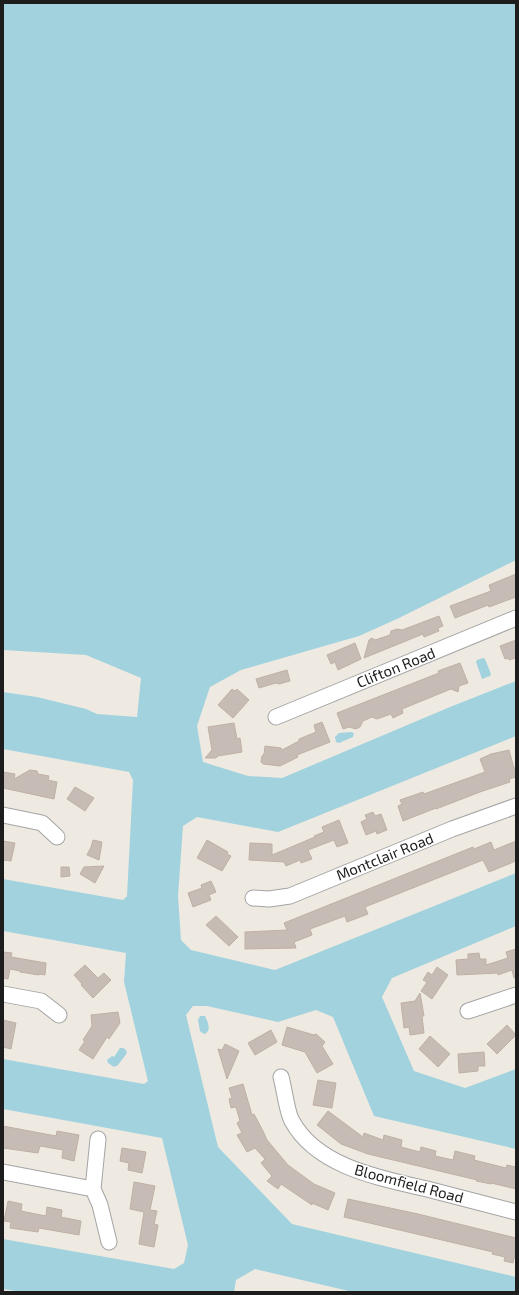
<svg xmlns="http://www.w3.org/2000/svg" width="519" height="1295" viewBox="0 0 519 1295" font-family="'Exo 2',sans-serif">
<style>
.water{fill:#a1d2de}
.building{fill:#c6bcb5;stroke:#c0b0a4}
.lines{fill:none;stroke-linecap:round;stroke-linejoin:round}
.minor-casing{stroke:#a4a4a4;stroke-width:17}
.minor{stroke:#fff;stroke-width:15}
.labels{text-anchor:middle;stroke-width:3;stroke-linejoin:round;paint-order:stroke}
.street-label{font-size:15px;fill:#1d1d1d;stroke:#fff}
</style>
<rect width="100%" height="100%" fill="#eeeae2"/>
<path class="water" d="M3 3H516V560L399 618 359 636 241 670 210 687 197 726 203 762 248 776 282 778 450 707 516 681V736L278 832 197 817 183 826 178 896 181 940 191 950 275 970 516 873V926L392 978 382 997 414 1071 465 1088 516 1069V1149L374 1116 333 1017 316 1010 278 1022 207 1006H193L186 1015 218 1147 292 1224 516 1277V1292H353L255 1269 236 1280 234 1292H22L3 1289V1239L174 1269 184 1263 188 1245 162 1138 3 1109V1059L144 1084 148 1081 124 982 126 953 3 931V879L123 900 127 896 133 780 129 772 3 749V692L37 697 86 709 97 714 137 717 141 678 86 655 3 650Z
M483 658 485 659 491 674 490 676 482 679 476 662 477 660Z
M351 732 354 733 353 737 339 743 336 742 335 737 339 733Z
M200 1016H205C208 1022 212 1032 204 1034L200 1031 198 1020Z
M120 1048H123L126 1050 127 1053 118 1065 114 1067 108 1063 107 1060 112 1056 114 1057Z"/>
<path class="building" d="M516 574V597L489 607 488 605 455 618 450 606 491 591 489 585Z
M439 616 443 626 438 628 439 631 424 637 423 634 364 658 369 640 372 638 375 640 390 635 391 631 397 629 402 630Z
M516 640V658L509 660 508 658 505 659 500 646Z
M355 643 361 659 338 670 335 662 331 664 327 655Z
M460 663 468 683 459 686 458 692 451 689 446 691 402 709 403 713 393 718 391 714 377 719 372 717 363 721 360 727 356 729 349 727 343 729 337 713 439 673 438 671Z
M287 670 290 681 279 684 276 683 259 688 256 679Z
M232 689 235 691 237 689 249 700 233 718 218 705Z
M322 722 330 742 297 755 298 757 280 766 263 764 261 762 262 756 264 754 265 746 281 748 282 750 299 741V739L316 732 314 725Z
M234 723 237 739 240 738 242 752 218 756 216 758H205L212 750 208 727Z
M509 750 514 768H516V777L509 779 510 782 480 792 436 809V808L403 821 398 806 402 804 400 800 423 792 424 794 485 772 480 759 491 754Z
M30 770 37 771 38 774 49 776 48 780 57 782 54 799 3 788V772L15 774 14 779Z
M75 787 94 798 85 811 67 799Z
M373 812 375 816 381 814 387 830 377 834 376 831 366 835 361 822 367 819 365 815Z
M339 820 348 843 337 847 334 840 308 850 312 859 301 863 300 860 286 866 284 862 249 860 250 843 272 844V855L315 837 314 836 324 832 322 827Z
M93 840 102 842 99 860 87 855 91 847Z
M207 840 228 852 227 854 231 856 222 871 197 858Z
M3 841 15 843 11 861 3 860Z
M516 841V861L489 872 483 860 365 907 368 914 347 922 345 916 310 929 312 935 294 942 296 948 245 949V932L287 930 284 923 473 847 474 849 491 842 494 850Z
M104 866 95 883 80 874 84 867Z
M61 867H69L70 876 61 877Z
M211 881 216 892 209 895 211 900 193 907 188 893 202 888 201 885Z
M216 916 238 937 229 946 206 925Z
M516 949V978H514L512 970 498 975V973L457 975 456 960 468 959V954L479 953 480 959H486V965L508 958 506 952Z
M3 952 12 953 11 957 46 963 45 975 39 974V975L20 972V971L10 969 8 979 3 978Z
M85 965 98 978 104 973 111 980 93 998 81 985 82 984 74 975Z
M437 967 448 975 432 999 421 991 427 982 423 980 428 972 432 975Z
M420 993 424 1016H422L424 1033 410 1035 409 1027 404 1028 401 1003 415 1001Z
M118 1012 120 1023 109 1039 107 1037 93 1059 79 1050 85 1041 83 1040 92 1026 91 1015Z
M3 1020 16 1023 11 1049 3 1047Z
M507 1025 516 1035 497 1054 487 1044Z
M287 1027 314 1035 316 1034 325 1042 322 1046 333 1064 317 1073 305 1052 282 1045Z
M271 1030 277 1042 255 1055 248 1043Z
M430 1036 450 1054 438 1067 419 1049Z
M225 1044 239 1051 227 1079 218 1049 222 1050Z
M484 1052 485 1066H478V1071L459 1073 458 1054Z
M318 1080 336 1083 332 1108 313 1105Z
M243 1084 252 1115 254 1114 263 1131 267 1140 288 1165 314 1184 335 1193 328 1210 312 1203V1205L281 1184 278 1189 267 1181 272 1176 261 1163 265 1159 255 1148 247 1152 237 1135 242 1133 237 1123 240 1121 236 1107 231 1108 229 1099 232 1098 229 1088Z
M328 1111 363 1137 364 1133 383 1140 384 1135 402 1140 401 1147 420 1152 421 1147 436 1151 435 1156 453 1160 455 1151 475 1156 474 1160 506 1168 507 1165 516 1167V1189L491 1183V1184L476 1181 477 1180 368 1154 341 1144 317 1125Z
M3 1126 56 1136 57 1131 79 1135 74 1161 62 1158 63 1150 40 1146 38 1153 3 1148Z
M122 1148 146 1152 142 1173 128 1170 129 1163 120 1161Z
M134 1182 155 1186 150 1210 157 1211 154 1224 158 1225 154 1247 139 1244 144 1212 130 1209Z
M348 1199 418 1214 516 1238V1250L513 1263 504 1261 505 1257 492 1254 493 1252 344 1217Z
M8 1201 22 1204 21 1211 46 1216 47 1207 62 1210 61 1217 81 1221 79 1235 39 1228 38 1232 10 1228 11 1222 4 1221Z"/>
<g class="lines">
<defs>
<path id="minor" d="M276 717 516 618
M3 815 42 823 57 837
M253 898 269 899 290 896 452 829 516 806
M3 994 41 1001 59 1015
M468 1011 516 995
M281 1077C284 1087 287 1113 292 1121 317 1167 380 1178 427 1189 457 1197 486 1204 516 1212
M98 1139 93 1189 100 1205 109 1242
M3 1172 93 1189"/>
</defs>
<use href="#minor" class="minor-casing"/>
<use href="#minor" class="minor"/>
</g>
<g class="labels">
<g class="street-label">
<text transform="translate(396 668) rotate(-22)" y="5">Clifton Road</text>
<text transform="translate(385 857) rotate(-22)" y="5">Montclair Road</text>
<text transform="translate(409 1184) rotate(15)" y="5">Bloomfield Road</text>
</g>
</g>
<rect width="519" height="1295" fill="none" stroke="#1d1d1d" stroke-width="8"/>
</svg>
